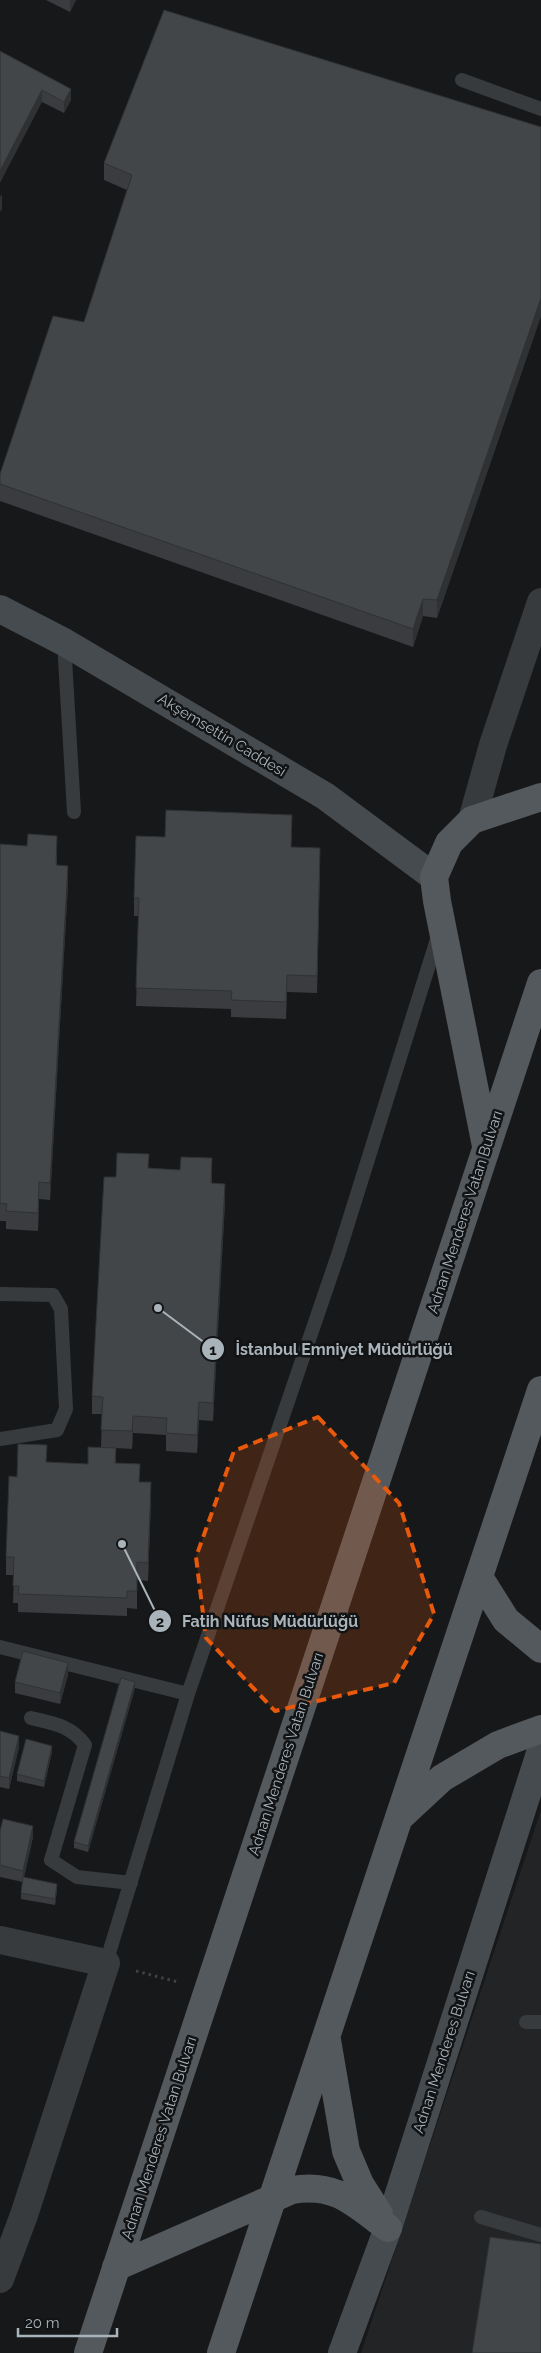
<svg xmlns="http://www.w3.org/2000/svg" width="541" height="2353" viewBox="0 0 541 2353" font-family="Raleway,sans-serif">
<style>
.built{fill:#232426}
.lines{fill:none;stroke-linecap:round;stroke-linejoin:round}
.path{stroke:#3e4346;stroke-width:3;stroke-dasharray:2.5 4;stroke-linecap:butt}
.lane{stroke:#383b3e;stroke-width:14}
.street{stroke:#383b3e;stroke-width:28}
.secondary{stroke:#464b4f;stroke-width:28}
.primary{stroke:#54595e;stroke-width:28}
.wall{fill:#3a3c3f}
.shaded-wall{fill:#2f3133}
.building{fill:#434649;stroke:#2f3133}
.marked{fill:#e8590c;fill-opacity:0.2;stroke:#e8590c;stroke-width:4;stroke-dasharray:10 6;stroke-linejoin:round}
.labels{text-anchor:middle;stroke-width:5;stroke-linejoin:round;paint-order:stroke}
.street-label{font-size:15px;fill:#a9b3ba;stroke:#121314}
.leader{fill:none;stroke:#a9b3ba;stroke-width:2}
.callout-dot{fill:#a9b3ba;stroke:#121314;stroke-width:2}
.mark-label{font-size:15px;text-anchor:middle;font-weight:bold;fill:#111}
.callout-label{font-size:16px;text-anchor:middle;font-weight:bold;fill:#a9b3ba;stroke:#121314;stroke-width:5;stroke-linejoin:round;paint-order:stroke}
</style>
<rect width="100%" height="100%" fill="#171819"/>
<path class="built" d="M541 1810V2353H361Z"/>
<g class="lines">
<path class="path" d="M136 1971 178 1982"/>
<path class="lane" d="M462 80 541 109
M64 642 74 812
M0 1294 53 1295 61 1309 66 1409 57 1430 0 1439
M0 1647 188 1694
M31 1718C53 1723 72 1726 85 1745L51 1860 77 1877 131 1883
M106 1963 188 1694 339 1252 438 936
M526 2022H541
M481 2217 541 2235"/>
<path class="street" d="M472 820 493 745 541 602
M0 1940 106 1963 24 2215 0 2279"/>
<path class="secondary" d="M0 609 64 642 325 796 434 877
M342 2353 388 2228 541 1750"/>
<path class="primary" d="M486 1146 437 901 434 877 449 843 472 820 541 797
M479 1577 506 1620 541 1649
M400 1817 442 1778 498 1745 541 1729
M327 2040 346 2151 360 2184 379 2214
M116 2267 292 2190C336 2182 355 2204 388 2228
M88 2353 541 983
M221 2353 541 1390"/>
</g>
<path class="wall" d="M46 0H76L70 12Z
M0 51 71 100 64 113 42 102Z
M541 127V316L437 618 423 616 413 647 0 501V474L84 322 127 190 104 180V163Z
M292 832 291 847 320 866 317 993 287 992 286 1019 231 1017V1009L136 1006 139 916H134V898L165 837Z
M0 844 57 854V866L68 884 50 1200 39 1199 38 1231 6 1229V1221H0Z
M149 1168 212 1176V1183L225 1202 213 1421 199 1420 197 1453 166 1451V1435L133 1433 132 1449 116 1448V1463L140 1482 151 1500 148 1581 137 1580V1609L127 1608V1616L18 1612V1603H13L14 1575H6V1557L17 1477 47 1462 88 1464 101 1447 102 1414H92V1396L116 1177Z
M68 1675 60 1704 15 1693V1682Z
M135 1688 88 1852 74 1848V1842Z
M0 1731 19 1747 9 1789 0 1787Z
M52 1752 44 1787 17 1781V1774Z
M0 1831 33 1837 24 1877 57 1890 55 1905 21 1899V1893L23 1882 0 1877Z"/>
<path class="shaded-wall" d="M70 0H76L70 12Z
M71 89V100L64 113V102Z
M42 90V102L0 183V168Z
M2 194V209L0 212V197Z
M541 298V316L437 618V600Z
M423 599V616L413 647V629Z
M320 848V866L317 993V976Z
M68 866V884L50 1200V1183Z
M39 1182V1199L38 1231V1213Z
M225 1184V1202L213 1421V1403Z
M199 1402V1420L197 1453V1435Z
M133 1416V1433L132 1449V1431Z
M151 1482V1500L148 1581V1563Z
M68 1663V1675L60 1704V1693Z
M135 1682V1688L88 1852V1846Z
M19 1736V1747L9 1789V1778Z
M52 1746V1752L44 1787V1781Z
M33 1826V1837L23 1882V1871Z
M57 1884V1890L55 1905V1899Z"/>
<path class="building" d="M164 10 541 127V298L437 600 423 599 413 629 0 484V474L53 316 84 322 132 175 104 163Z
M0 51 71 89 64 102 42 90 0 171Z
M166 810 292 815 291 847 320 848 317 976 287 975 286 1002 231 1000 232 991 136 988 139 898H134L136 836 165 837Z
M28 834 57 836 56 865 68 866 50 1183 39 1182 38 1213 6 1211 7 1204 0 1203V844L27 846Z
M117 1153 149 1154 148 1168 180 1170 181 1157 212 1158 211 1183 225 1184 213 1403 199 1402 197 1435 166 1433 167 1418 133 1416 132 1431 101 1430 103 1397 92 1396 104 1177H116Z
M18 1444 47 1445 46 1462 88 1464V1447L116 1448 115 1463 140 1464 139 1482H151L148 1563 137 1562V1591H127V1598L18 1594 19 1586H13L14 1557H6L9 1476 17 1477Z
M23 1651 68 1663 60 1693 15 1682Z
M121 1678 135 1682 88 1846 74 1842Z
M0 1731 19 1736 9 1778 0 1776Z
M26 1739 52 1746 44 1781 17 1774Z
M3 1819 33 1826 23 1871 0 1865V1831Z
M23 1877 57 1884 55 1899 21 1893Z
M490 2237 541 2244V2353H472Z"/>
<path class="marked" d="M318 1417 399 1503 434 1614 394 1683 275 1711 206 1638 196 1557 234 1451Z"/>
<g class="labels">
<g class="street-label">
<text transform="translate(222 735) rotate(31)" y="5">Akşemsettin Caddesi</text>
<text transform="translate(465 1212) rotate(-72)" y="5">Adnan Menderes Vatan Bulvarı</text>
<text transform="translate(286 1754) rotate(-72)" y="5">Adnan Menderes Vatan Bulvarı</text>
<text transform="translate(444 2052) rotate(-72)" y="5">Adnan Menderes Bulvarı</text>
<text transform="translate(159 2138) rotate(-72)" y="5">Adnan Menderes Vatan Bulvarı</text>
</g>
</g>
<path class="leader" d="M158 1308L213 1349M122 1544L160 1621"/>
<g class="callout-dot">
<circle cx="158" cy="1308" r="5"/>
<circle cx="122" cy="1544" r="5"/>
<circle cx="213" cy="1349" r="12"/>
<circle cx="160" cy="1621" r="12"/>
</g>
<g class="mark-label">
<text x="213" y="1355">1</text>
<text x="160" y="1627">2</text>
</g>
<g class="callout-label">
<text x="344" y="1355">İstanbul Emniyet Müdürlüğü</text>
<text x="270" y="1627">Fatih Nüfus Müdürlüğü</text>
</g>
<path d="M18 2328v8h99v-8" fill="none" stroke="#a9b3ba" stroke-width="2.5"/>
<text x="25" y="2328" font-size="15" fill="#a9b3ba" stroke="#121314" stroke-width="4" paint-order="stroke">20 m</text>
</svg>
